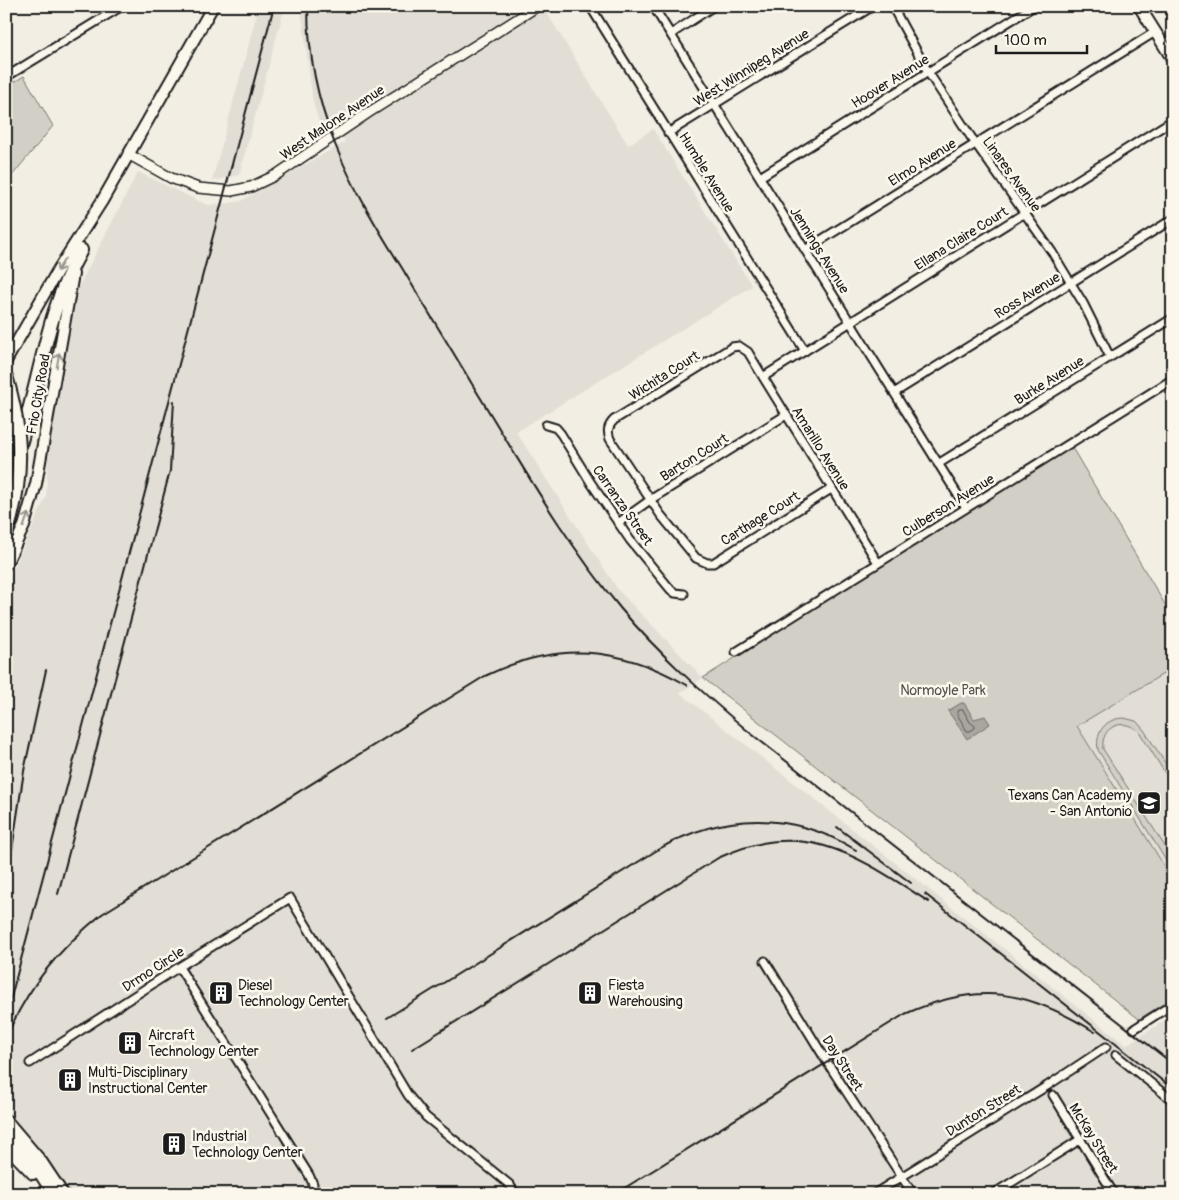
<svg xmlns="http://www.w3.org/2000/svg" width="1179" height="1200" viewBox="0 0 1179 1200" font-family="Pangolin,sans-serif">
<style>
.built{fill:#e2ded5}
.green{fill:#d2cfc6;stroke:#777671}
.water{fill:#a9a6a0;stroke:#716f6b}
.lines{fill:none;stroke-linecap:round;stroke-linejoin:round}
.shore{stroke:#545351;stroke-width:1}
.minor-casing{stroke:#1c1c1c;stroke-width:11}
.tertiary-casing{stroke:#1c1c1c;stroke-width:12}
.secondary-casing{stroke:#1c1c1c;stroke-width:14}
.motorway-casing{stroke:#1c1c1c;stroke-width:16}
.minor{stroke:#fbf7ec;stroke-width:7}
.tertiary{stroke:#fbf7ec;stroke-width:9}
.secondary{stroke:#fbf7ec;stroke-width:10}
.motorway{stroke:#fbf7ec;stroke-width:12}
.rail{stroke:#1c1c1c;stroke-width:2}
.motorway-bridge-casing{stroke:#1c1c1c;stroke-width:16;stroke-linecap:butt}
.motorway-bridge{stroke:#fbf7ec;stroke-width:12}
.oneway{stroke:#97948e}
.labels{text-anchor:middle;stroke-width:5;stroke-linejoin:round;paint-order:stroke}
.street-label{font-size:14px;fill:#1c1c1c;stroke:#fbf7ec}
.park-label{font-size:14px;fill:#53524f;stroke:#fbf7ec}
.poi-label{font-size:14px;fill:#1c1c1c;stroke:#fbf7ec;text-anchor:start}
</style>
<rect width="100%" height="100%" fill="#f2eee4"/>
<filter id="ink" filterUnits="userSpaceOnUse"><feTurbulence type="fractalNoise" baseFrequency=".02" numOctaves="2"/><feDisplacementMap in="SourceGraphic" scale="10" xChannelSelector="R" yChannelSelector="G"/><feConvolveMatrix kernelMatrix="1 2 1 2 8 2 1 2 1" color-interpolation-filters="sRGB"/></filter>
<g filter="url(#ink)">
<path class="built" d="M259 6H285L239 175 212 181Z
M295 6H550L545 10 628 145 653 129 752 286 516 432 618 590 703 678 680 693 1126 1045 1173 1015V1194H69L58 1174 32 1140 6 1113V586L46 497 49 430 79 286 138 172 207 205 230 203 241 201 345 142 336 123 322 133 313 102 301 8Z
M1173 668V880L1077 726Z"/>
<path class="green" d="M24 76 53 126 6 183V87Z
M1071 446 1173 618V668L1077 726 1173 880V998L1139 1019 703 678Z
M1124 718 1136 721 1144 730 1173 775V786L1140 733C1125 716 1100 726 1103 749L1173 859V867L1165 859 1098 750C1095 732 1106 718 1124 718Z"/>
<path class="water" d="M961 703H964L974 719 985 716 990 724 967 739 948 711Z"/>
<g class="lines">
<path class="shore" d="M960 710H963L970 722 975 726V728L970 731H967L957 714V712Z"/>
<defs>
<path id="minor" d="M590 6 805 351
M653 6 966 508
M892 6 928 72 971 137 1052 252 1083 303 1110 357
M671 34 714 6
M6 77 122 6
M668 133 873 6
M760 177 1034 6
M805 250 1155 32
M763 377 1173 120
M894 393 1173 219
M546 425 556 428 561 434 591 483 630 540 671 590 675 593 684 594
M938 464 1173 318
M831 489 713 563H707L696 558 660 514 610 439C607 431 608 426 614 420L732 347 739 346 748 352 763 377 878 563
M618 523 650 500 786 415
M736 652 1173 379
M765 961 827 1062 913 1194
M179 967 309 1175 313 1184 312 1194
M1134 1029 1173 1004
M1116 1055 1173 1101
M30 1063 179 967 290 898 408 1095 426 1117 510 1185 515 1194
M1053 1095 1114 1194
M874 1194 1047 1086 1106 1047
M993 1194 1081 1139"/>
<path id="tertiary" d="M128 154 171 178 198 188 231 191 251 187 276 175 368 113 538 6"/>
<path id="secondary" d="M1139 6 1173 60
M6 361 58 270 102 201 213 6
M6 564 24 526 36 484 73 274
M6 1120 41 1161 63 1194
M6 1133 35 1166 53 1194
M6 1146 33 1174"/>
<path id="motorway" d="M6 403 11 430 9 464
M8 486C18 453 27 420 35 387 47 337 56 295 81 250"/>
</defs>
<use href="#minor" class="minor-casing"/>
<use href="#tertiary" class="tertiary-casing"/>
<use href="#secondary" class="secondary-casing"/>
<use href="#motorway" class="motorway-casing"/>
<use href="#minor" class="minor"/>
<use href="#tertiary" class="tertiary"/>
<use href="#secondary" class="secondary"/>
<use href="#motorway" class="motorway"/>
<path class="rail" d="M308 6C308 111 349 183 402 268 425 307 449 345 472 384 519 460 563 539 621 609 659 654 704 694 749 732L1173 1064
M837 827 911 883
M6 889 24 771 46 670
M58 894 170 471 174 401
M925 894 1173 1089
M6 1016 274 6
M387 1018 659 849C723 812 792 811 856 850
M6 1038C28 986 59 949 102 914L485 676C557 641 619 646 687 685
M412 1049 718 858C805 817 857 856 929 902
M615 1194 905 1014C979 981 1027 990 1095 1032"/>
<defs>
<path id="motorway-bridge" d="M6 376C23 434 24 478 6 535"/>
</defs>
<use href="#motorway-bridge" class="motorway-bridge-casing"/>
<use href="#motorway-bridge" class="motorway-bridge"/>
</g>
<defs><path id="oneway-shaft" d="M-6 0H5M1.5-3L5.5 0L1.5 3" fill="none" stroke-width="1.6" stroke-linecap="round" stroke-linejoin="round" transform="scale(1.25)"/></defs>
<g class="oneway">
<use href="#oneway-shaft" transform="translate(61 265) rotate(121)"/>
<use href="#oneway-shaft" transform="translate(58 360) rotate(-80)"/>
<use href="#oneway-shaft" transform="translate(26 520) rotate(-71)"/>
</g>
</g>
<defs>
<symbol id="school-square" viewBox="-11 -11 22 22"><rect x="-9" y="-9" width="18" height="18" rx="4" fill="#1c1c1c" stroke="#fbf7ec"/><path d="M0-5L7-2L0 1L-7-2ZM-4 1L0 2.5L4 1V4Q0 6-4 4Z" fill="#fff"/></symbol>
<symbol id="building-square" viewBox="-11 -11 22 22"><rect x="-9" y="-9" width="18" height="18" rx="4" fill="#1c1c1c" stroke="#fbf7ec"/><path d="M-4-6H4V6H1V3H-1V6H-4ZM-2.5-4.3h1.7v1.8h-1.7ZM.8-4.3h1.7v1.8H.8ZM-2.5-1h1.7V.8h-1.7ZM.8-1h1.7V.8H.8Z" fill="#fff"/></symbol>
</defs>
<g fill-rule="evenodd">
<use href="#school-square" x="1135" y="789" width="28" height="28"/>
<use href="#building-square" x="207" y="979" width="28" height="28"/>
<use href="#building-square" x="576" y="979" width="28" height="28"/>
<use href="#building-square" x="116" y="1029" width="28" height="28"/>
<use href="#building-square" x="56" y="1066" width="28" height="28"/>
<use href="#building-square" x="160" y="1130" width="28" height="28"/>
</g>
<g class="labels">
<g class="street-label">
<text transform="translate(751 67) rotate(-32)" y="5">West Winnipeg Avenue</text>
<text transform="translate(890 81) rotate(-32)" y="5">Hoover Avenue</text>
<text transform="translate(332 122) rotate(-34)" y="5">West Malone Avenue</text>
<text transform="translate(922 162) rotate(-32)" y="5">Elmo Avenue</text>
<text transform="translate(707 172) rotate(58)" y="5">Humble Avenue</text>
<text transform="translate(1012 174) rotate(54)" y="5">Linares Avenue</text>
<text transform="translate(961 238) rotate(-32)" y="5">Ellana Claire Court</text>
<text transform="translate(820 250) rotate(58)" y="5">Jennings Avenue</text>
<text transform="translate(1027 295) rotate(-32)" y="5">Ross Avenue</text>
<text transform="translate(664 375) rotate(-32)" y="5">Wichita Court</text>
<text transform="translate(1049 380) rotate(-32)" y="5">Burke Avenue</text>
<text transform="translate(38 394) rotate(-80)" y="5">Frio City Road</text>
<text transform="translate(821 448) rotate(58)" y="5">Amarillo Avenue</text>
<text transform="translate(694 457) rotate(-32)" y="5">Barton Court</text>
<text transform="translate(623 505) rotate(55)" y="5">Carranza Street</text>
<text transform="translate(948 505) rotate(-32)" y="5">Culberson Avenue</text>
<text transform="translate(760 518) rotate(-32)" y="5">Carthage Court</text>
<text transform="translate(153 969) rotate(-33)" y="5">Drmo Circle</text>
<text transform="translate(843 1063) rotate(57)" y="5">Day Street</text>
<text transform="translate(983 1110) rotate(-32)" y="5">Dunton Street</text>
<text transform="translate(1094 1138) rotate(58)" y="5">McKay Street</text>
</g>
<g class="park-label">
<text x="943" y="695">Normoyle Park</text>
</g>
<g class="poi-label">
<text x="1132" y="800" text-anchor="end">Texans Can Academy<tspan x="1132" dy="16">- San Antonio</tspan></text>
<text x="238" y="990">Diesel<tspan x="238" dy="16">Technology Center</tspan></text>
<text x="608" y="990">Fiesta<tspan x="608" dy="16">Warehousing</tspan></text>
<text x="148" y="1040">Aircraft<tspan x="148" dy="16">Technology Center</tspan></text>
<text x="88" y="1077">Multi-Disciplinary<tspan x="88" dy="16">Instructional Center</tspan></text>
<text x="192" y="1141">Industrial<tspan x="192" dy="16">Technology Center</tspan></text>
</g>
</g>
<rect width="1179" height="1200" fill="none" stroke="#fbf7ec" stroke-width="25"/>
<rect x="12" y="12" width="1154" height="1175" fill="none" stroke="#1c1c1c" stroke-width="2" filter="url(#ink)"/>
<path d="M996 45v8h91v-8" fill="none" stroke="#1c1c1c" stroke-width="2.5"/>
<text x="1004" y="45" font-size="15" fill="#1c1c1c" stroke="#fbf7ec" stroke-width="4" paint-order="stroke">100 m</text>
</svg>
